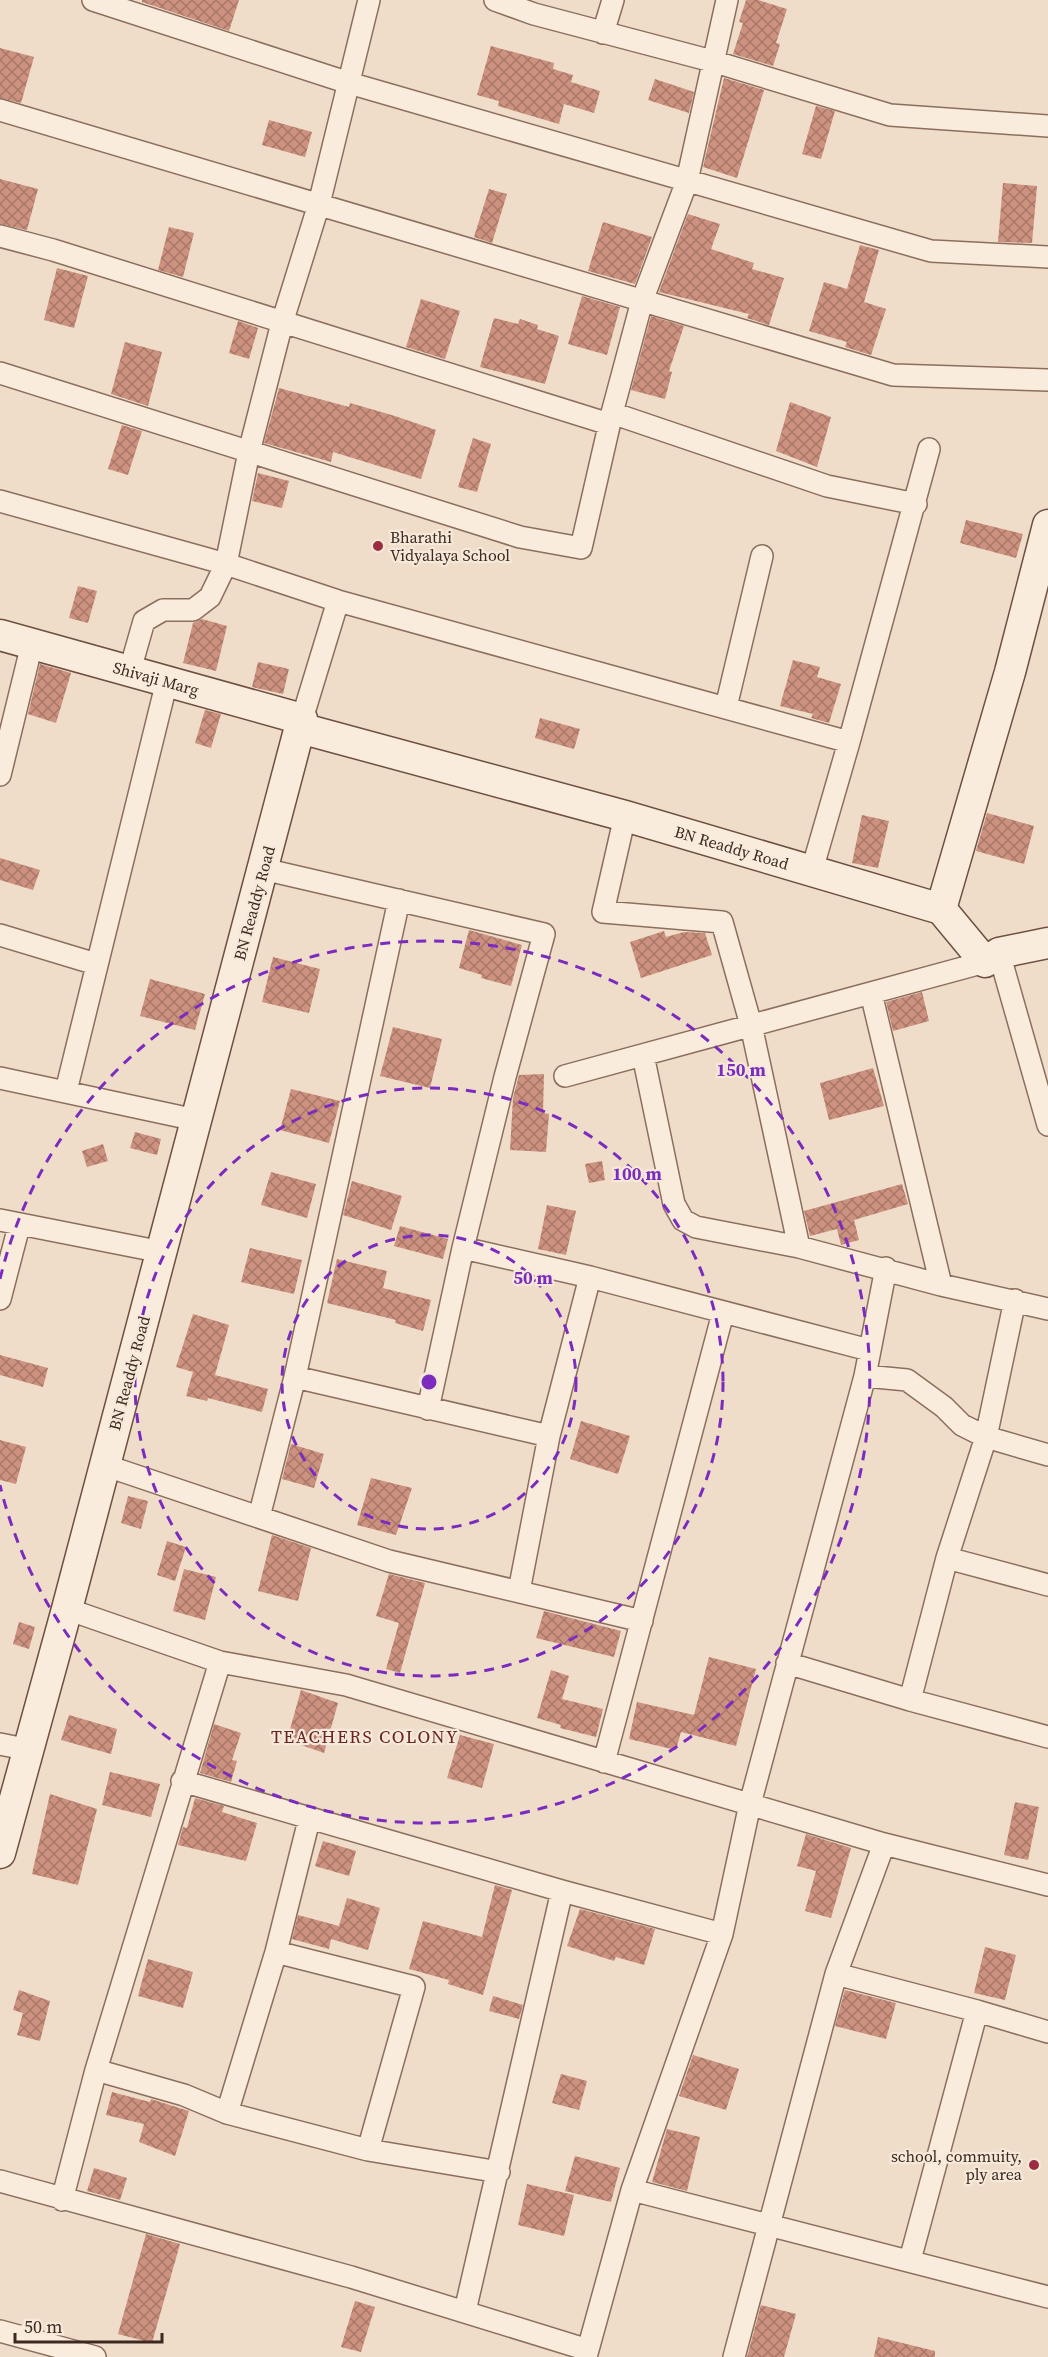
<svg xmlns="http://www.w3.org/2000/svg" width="1048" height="2357" viewBox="0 0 1048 2357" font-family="'Source Serif 4',serif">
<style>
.building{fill:url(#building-cross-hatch)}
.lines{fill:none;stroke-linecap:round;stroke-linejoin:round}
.street-casing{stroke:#8c6e5d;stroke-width:24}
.secondary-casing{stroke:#6e4f40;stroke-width:33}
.street{stroke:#f9ecdd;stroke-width:21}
.secondary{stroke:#f9ecdd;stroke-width:30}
.ring{fill:none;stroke:#7b2cbf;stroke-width:3;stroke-dasharray:10 8}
.poi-dot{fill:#9b2d40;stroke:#f6e9d9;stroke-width:2}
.labels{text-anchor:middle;stroke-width:4.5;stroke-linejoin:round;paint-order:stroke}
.poi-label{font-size:16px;fill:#3c2921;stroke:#f6e9d9;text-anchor:start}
.street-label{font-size:16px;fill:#3c2921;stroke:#f6e9d9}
.neighbourhood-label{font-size:18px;letter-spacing:1.5px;fill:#692320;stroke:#f6e9d9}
.centre{fill:#7b2cbf;stroke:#f6e9d9;stroke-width:3}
.ring-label{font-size:18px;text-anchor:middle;font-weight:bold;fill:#7b2cbf;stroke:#f6e9d9;stroke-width:4.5;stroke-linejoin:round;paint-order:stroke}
</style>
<defs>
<pattern id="building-cross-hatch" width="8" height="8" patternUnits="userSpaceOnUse" patternTransform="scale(1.5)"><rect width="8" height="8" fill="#cd927f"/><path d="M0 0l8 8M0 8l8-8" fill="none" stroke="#a87768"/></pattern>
</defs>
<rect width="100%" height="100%" fill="#efddc9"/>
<path class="building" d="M142 0H239L229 31 142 2Z
M746 0H758L787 9 776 43 780 44 773 66 733 54 743 23 739 22Z
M491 46 554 63 553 69 573 75 571 82 600 91 594 113 564 104 559 124 498 106 499 101 477 95Z
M0 48 34 57 21 103 0 98Z
M724 78 764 90 737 178 703 167Z
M655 79 694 92 689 113 648 100Z
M816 106 835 111 821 159 802 154Z
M269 120 312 132 305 157 262 145Z
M0 179 38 189 27 230 0 224Z
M1003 183 1037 186 1032 243 998 242Z
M489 189 507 194 492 243 474 237Z
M688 214 720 224 711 249 754 263 752 269 784 278 769 325 747 318 749 314 659 292Z
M603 222 652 237 635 284 588 271Z
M169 227 194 233 183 277 158 270Z
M860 245 879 250 864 302 886 309 871 355 845 347 847 342 809 331 824 282 847 289Z
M57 268 88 276 74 328 44 320Z
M582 296 620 307 607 355 568 344Z
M421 299 460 311 445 359 406 347Z
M651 316 684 326 669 371 672 372 665 399 631 390Z
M494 318 518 324 520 319 538 325 537 329 559 336 545 384 480 367Z
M238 321 258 328 249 359 229 353Z
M125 342 162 352 148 406 111 394Z
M279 388 349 407 350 403 395 416 436 430 421 479 333 452 331 462 264 443Z
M790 402 831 417 817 467 776 451Z
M122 425 142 431 128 475 108 469Z
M473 438 491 444 477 492 458 487Z
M258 473 289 481 282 508 252 501Z
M966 520 1023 534 1016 558 960 543Z
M78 586 97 591 88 623 69 618Z
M202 619 227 626 216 671 183 663 193 623Z
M793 660 820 667 817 677 841 684 829 723 811 718 813 714 780 706Z
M258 662 289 669 283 694 252 687Z
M40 664 71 673 56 723 28 714Z
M205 710 221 714 211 748 195 743Z
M540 718 580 729 574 749 535 738Z
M987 813 1034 826 1024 864 976 851Z
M862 815 889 821 878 868 852 863Z
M0 858 40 870 33 890 0 880Z
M469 930 522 945 511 986 481 978 482 975 459 968Z
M664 931 666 937 684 932 705 933 712 955 641 978 630 942Z
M273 957 320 969 309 1013 262 1002Z
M150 979 205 994 195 1030 140 1016Z
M922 992 929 1021 893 1031 886 1002Z
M393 1027 442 1039 430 1088 380 1076Z
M873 1068 884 1106 829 1120 820 1083Z
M544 1074 543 1113 549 1114 546 1152 510 1150 513 1098 519 1075Z
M291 1089 340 1101 329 1143 280 1130Z
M135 1132 161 1139 157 1155 130 1148Z
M103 1144 108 1161 87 1167 82 1151Z
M602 1161 605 1180 589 1183 585 1164Z
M271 1172 316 1184 307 1218 261 1205Z
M352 1181 402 1196 391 1230 343 1215Z
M902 1184 908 1204 854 1220 859 1240 841 1245 837 1229 810 1236 804 1211Z
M547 1205 576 1211 566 1255 538 1249Z
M400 1226 448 1239 443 1259 394 1246Z
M250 1248 302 1260 294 1294 241 1282Z
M337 1259 387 1271 383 1288 431 1300 423 1331 395 1323 396 1320 327 1303Z
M193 1314 229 1325 215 1375 268 1389 262 1412 208 1398 207 1401 186 1396 193 1372 176 1367Z
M0 1355 48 1368 43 1387 0 1375Z
M581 1421 630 1436 618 1474 570 1459Z
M0 1440 26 1447 16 1484 0 1480Z
M291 1444 324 1454 314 1488 282 1479Z
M371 1478 412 1488 396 1535 357 1525Z
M128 1496 148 1501 141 1529 121 1523Z
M272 1535 311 1548 298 1601 258 1591Z
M167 1541 186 1547 175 1581 157 1575Z
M184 1569 216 1577 205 1620 173 1611Z
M389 1574 425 1583 400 1673 386 1669 399 1623 376 1616Z
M544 1611 621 1631 614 1657 536 1638Z
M19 1622 35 1627 29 1649 13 1644Z
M709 1657 756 1669 736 1746 681 1732 676 1750 629 1739 637 1702 694 1715Z
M551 1670 569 1676 562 1699 603 1709 596 1737 560 1728 561 1725 537 1718Z
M301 1690 338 1703 324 1753 287 1740Z
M69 1715 117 1729 111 1754 61 1740Z
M214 1724 241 1733 232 1760 237 1761 231 1782 200 1773Z
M460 1735 494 1744 482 1788 447 1778Z
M110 1772 160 1784 151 1817 102 1805Z
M50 1794 97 1809 78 1885 32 1874Z
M195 1798 224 1806 222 1812 257 1823 246 1861 178 1845 183 1827 187 1828Z
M1015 1802 1039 1807 1028 1860 1004 1855Z
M806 1834 851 1848 831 1918 805 1911 816 1871 797 1866Z
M323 1841 356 1851 349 1876 315 1866Z
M495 1885 512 1890 483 1995 448 1984 449 1980 409 1969 423 1921 482 1937Z
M347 1898 380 1908 368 1950 331 1939 329 1949 292 1939 298 1915 339 1926Z
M580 1909 655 1929 644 1965 616 1957 614 1961 567 1946Z
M985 1947 1016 1955 1005 2000 974 1993Z
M148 1959 193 1972 183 2008 138 1996Z
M19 1990 50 2001 40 2041 17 2035 23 2013 13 2010Z
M845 1990 896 2003 886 2039 835 2026Z
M493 1996 523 2005 519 2019 489 2011Z
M693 2055 739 2069 726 2110 679 2096Z
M561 2074 587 2081 579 2110 552 2103Z
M112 2092 150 2102 151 2099 189 2111 175 2156 139 2142 144 2124 106 2115Z
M667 2129 700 2137 687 2191 652 2182Z
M575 2156 620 2168 611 2202 565 2191Z
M94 2168 127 2178 120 2200 87 2191Z
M527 2184 574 2195 564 2236 518 2225Z
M146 2234 180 2244 152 2343 118 2334Z
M355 2301 375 2307 361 2352 341 2347Z
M761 2305 796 2314 784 2357H747Z
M878 2337 935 2351V2357H874Z"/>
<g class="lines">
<defs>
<path id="street" d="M93 0 349 83 931 251 1048 257
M495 0 534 14 712 61 890 115 1048 126
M727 0 687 181 642 301 612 413 827 486 916 504
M603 33 613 0
M0 110 893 375 1048 380
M0 236 53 250 609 424
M0 373 520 537 581 548 612 413
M0 501 226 564 338 601 849 742 812 870
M130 670 144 621 163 610H193L210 597 226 564 249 452 282 323 319 204 369 0
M726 707 762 556
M302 719 338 601
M849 742 929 449
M0 775 32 644
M625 816 603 912 722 922 751 1025 799 1247
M263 869 544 934 505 1077 463 1248
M0 935 96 964
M999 953 1048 1125
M871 993 941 1285
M643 1055 674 1204 683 1220 696 1227 799 1247 941 1285 1048 1309
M565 1076 985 962
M0 1078 196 1120
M66 1091 167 681
M0 1220 162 1252
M0 1299 19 1226
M865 1376 907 1380 944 1407 962 1425 986 1437 1048 1455
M295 1377 549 1436
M428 1409 463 1248 590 1277
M104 1465 389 1561 642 1621
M259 1517 295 1377 399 900
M947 1558 1048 1585
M519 1591 549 1436 590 1277 869 1350
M67 1609 220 1662 346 1685 884 1844 1048 1885
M787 1663 910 1700 1048 1737
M910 1700 947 1558 986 1437 1015 1300
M0 1744 30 1750
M604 1762 723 1313
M182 1781 562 1891 722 1934
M276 1952 414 1987 368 2150
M836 1974 977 2011 1048 2032
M96 2070 184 2095 227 2113 368 2150 499 2172
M227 2113 276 1952 309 1820
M0 2181 351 2277 588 2350
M632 2190 1048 2297
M62 2200 96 2070 220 1662
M910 2260 977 2011
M465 2311 562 1891
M0 2331 95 2357
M586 2357 632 2190 722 1934 750 1804 865 1376 886 1268
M734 2357 836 1974 884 1844"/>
<g id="secondary">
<path id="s1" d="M0 635 302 719 67 1609 0 1853"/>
<path id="s2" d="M300 728 625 816 941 909 985 962 999 953 1048 943"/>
<path d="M941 909 1010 672 1048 525"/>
</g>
</defs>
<use href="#street" class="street-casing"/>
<use href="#secondary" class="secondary-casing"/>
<use href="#street" class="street"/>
<use href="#secondary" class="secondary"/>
</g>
<g class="ring">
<circle cx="429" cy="1382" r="147"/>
<circle cx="429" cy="1382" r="294"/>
<path d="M0 1279A441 441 0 1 1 0 1485"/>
</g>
<g class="poi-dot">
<circle cx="378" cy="546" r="6"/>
<circle cx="1034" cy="2165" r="6"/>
</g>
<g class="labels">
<g class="poi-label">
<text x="390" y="543">Bharathi<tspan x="390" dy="18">Vidyalaya School</tspan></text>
<text x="1022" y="2162" text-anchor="end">school, commuity,<tspan x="1022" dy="18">ply area</tspan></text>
</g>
<g class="street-label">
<text dy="6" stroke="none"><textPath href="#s1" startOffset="162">Shivaji Marg</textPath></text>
<text dy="6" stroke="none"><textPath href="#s2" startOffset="448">BN Readdy Road</textPath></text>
<text transform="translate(254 903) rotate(-75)" y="6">BN Readdy Road</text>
<text transform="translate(129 1373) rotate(-75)" y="6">BN Readdy Road</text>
</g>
<g class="neighbourhood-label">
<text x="365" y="1743">TEACHERS COLONY</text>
</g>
</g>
<circle cx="429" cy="1382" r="9" class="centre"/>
<g class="ring-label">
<text x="741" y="1076">150 m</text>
<text x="637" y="1180">100 m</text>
<text x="533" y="1284">50 m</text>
</g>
<path d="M15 2333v9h147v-9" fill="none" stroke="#3c2921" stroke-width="3"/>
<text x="24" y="2333" font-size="18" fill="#3c2921" stroke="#f6e9d9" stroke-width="4.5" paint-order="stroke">50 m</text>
</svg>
